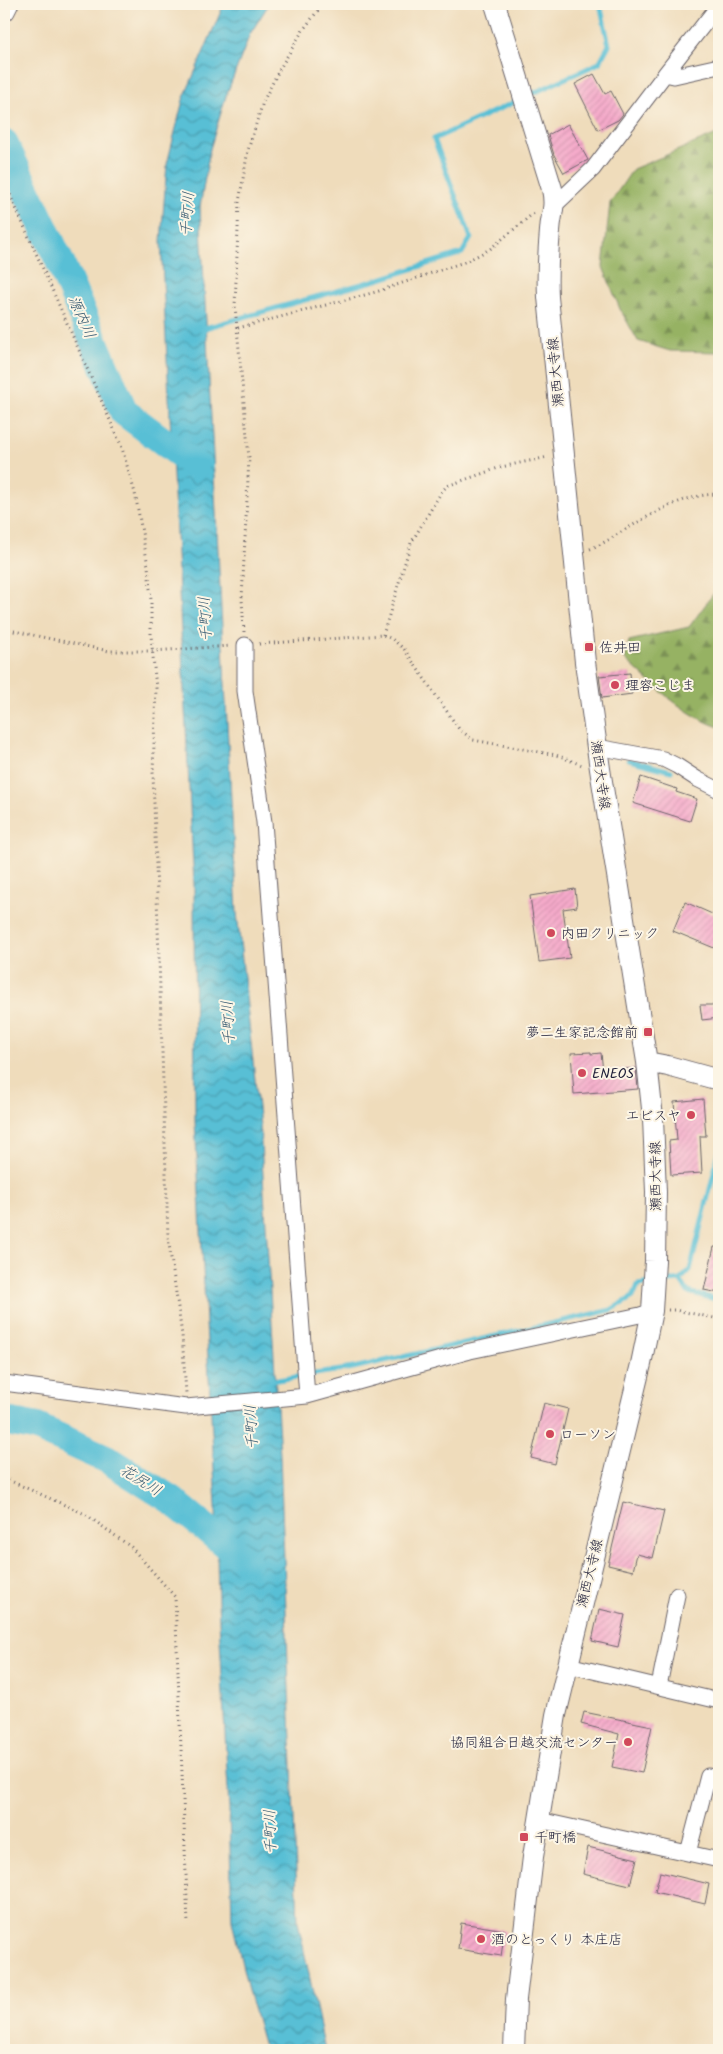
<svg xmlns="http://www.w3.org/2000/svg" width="723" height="2054" viewBox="0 0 723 2054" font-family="Kalam,'Klee One',sans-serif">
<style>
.forest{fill:url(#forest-firs);stroke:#5c6a50}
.water{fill:url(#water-waves);stroke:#3d7088}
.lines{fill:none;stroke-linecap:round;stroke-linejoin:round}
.stream{stroke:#58bfd5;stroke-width:5}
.river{stroke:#58bfd5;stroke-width:29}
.building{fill:url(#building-hatch)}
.minor-casing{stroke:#6a6368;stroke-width:17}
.secondary-casing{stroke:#6a6368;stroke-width:22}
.primary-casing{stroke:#6a6368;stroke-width:24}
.path{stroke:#6a6368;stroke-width:3;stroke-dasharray:1 4;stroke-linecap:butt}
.minor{stroke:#fff;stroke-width:15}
.secondary{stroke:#fff;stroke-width:20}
.primary{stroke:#fff;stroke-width:22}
.poi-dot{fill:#d1495b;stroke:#fcf5e5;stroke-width:2}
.labels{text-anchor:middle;stroke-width:4;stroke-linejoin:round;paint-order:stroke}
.street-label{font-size:14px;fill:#22223b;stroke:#fcf5e5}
.poi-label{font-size:14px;fill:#22223b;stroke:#fcf5e5;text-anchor:start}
.water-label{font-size:15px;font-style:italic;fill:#355971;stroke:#fcf5e5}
</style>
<defs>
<pattern id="forest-firs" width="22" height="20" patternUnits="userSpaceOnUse" patternTransform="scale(1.25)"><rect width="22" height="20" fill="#96b264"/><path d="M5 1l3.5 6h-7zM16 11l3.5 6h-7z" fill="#7a9054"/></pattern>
<pattern id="water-waves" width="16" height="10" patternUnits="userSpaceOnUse" patternTransform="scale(1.25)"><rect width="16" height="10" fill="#58bfd5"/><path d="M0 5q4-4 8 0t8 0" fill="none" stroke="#489bae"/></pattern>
<pattern id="building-hatch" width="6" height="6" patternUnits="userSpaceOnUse" patternTransform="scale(1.25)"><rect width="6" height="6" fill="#f5aaca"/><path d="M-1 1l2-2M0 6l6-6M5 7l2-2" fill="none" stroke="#d292ae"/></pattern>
</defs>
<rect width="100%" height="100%" fill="#fcf5e5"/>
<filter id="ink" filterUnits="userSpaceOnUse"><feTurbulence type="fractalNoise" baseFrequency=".02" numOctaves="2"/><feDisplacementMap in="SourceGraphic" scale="10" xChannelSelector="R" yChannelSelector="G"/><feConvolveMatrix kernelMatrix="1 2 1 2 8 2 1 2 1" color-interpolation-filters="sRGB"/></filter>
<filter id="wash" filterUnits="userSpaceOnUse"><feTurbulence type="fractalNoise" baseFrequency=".0096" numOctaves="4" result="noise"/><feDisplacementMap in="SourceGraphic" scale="20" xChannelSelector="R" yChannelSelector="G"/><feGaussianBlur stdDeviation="1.12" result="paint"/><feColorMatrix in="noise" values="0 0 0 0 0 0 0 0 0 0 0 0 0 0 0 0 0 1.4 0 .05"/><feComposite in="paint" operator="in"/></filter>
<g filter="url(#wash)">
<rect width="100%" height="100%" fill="#efdcbb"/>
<path class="forest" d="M719 133V352L670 351 638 341 620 309 603 267 610 203 633 169Z
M719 586V727C685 716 651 683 625 659L629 641 689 627Z"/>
<path class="water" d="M224 4H269L250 34 226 96 210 149 200 207 237 913 260 1126 280 1455 298 1922 325 2050H265L248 1990 232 1921 229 1809 218 1601 216 1506 195 1121 194 884 161 241 167 164 183 100Z"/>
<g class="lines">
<path class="stream" d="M527 96 599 63 609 45 600 4
M201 329 380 279 462 253 471 238 434 139 519 100
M629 760 671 771
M680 1280 688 1292 719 1300
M659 1282 680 1280 690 1270 719 1152
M271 1381 353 1368 611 1310 633 1297 638 1285 650 1283"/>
<path class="river" d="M4 143 60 262 124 412 195 465
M4 1421 36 1427 107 1459 170 1499 247 1562"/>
</g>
<g id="blocks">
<path class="building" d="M594 74 605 94 611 91 623 114 618 120 598 130 575 84Z
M568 124 588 160 564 173 554 155 548 135Z
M630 673 632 694 602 698 599 676Z
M641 777 677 789 676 792 697 799 690 821 633 803Z
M575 889 577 907 563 909 570 958 539 962 530 896Z
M685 902 719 917V950L673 931Z
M700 1005H719V1018L702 1020Z
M591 1052V1054L601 1053 603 1071 636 1068 638 1089 574 1094 571 1053Z
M703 1099 706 1136H700L702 1173 671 1175 669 1141 677 1140 674 1102Z
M714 1247H719V1293L704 1290Z
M544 1403 568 1409 555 1464 531 1458Z
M623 1502 664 1511 653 1558 637 1554 633 1571 608 1565Z
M599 1609 625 1615 618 1647 592 1641Z
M584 1712 652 1726 642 1773 612 1767 619 1734 581 1724Z
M588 1847 637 1859 630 1885 583 1874Z
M660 1872 709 1884 705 1904 655 1892Z
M461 1923 505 1930 501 1956 458 1949Z"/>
</g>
</g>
<g filter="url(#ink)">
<use href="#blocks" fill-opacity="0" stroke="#6a6368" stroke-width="1"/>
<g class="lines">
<defs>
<path id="minor" d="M665 74 674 76 719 66
M555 205 593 169 665 74 719 5
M245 645V691L264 822 307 1396 470 1351 640 1315 652 1311
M597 747 663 759 677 766 697 779 719 790
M4 1383 186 1407 307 1396
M568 1665 719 1701
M659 1686 677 1595
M539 1820 719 1860
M688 1853 708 1776 719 1779"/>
<path id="secondary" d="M495 4 552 189C556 208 551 213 550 231 548 253 547 275 548 297L585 662 600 769 647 1062 653 1118 656 1192 655 1261 652 1311 641 1364 556 1715 533 1857 516 1999 514 2050
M647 1062 668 1066 719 1080"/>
<path id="primary" d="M4 10 7 4"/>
</defs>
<use href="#minor" class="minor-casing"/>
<use href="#secondary" class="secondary-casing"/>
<use href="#primary" class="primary-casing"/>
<path class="path" d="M4 181 121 445 135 493 148 566 151 600V635L156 688 153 772 168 1237 182 1335 186 1393
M238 328 376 292 467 261 490 249 534 213
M590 549C606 543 620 532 635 524 660 509 689 494 719 494
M4 629 109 651H152L231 646
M244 632 242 599 249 458 235 306 239 202 248 150 263 102 279 70 303 30 323 4
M383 635 411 543 442 491 447 486 501 467 548 457
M259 644 383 635 392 639 404 649 459 729 473 740 556 755 582 765
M668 1310H675L719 1319
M4 1478 85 1514 131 1547 175 1597 188 1924"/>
<use href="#minor" class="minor"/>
<use href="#secondary" class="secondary"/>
<use href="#primary" class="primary"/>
</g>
</g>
<g class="poi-dot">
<rect x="584" y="642" width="10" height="10" rx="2.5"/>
<circle cx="615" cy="685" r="5"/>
<circle cx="551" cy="933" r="5"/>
<rect x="643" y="1027" width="10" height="10" rx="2.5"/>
<circle cx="582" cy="1073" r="5"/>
<circle cx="691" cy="1115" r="5"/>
<circle cx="550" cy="1434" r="5"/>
<circle cx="628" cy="1742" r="5"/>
<rect x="519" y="1832" width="10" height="10" rx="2.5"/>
<circle cx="481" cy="1939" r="5"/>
</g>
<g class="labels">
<g class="street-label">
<text transform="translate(555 372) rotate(-95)" y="5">瀬西大寺線</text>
<text transform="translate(601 775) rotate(82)" y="5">瀬西大寺線</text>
<text transform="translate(655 1176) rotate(-91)" y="5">瀬西大寺線</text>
<text transform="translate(589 1573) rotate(-76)" y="5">瀬西大寺線</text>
</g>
<g class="poi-label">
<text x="599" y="652">佐井田</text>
<text x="625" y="690">理容こじま</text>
<text x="561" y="938">内田クリニック</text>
<text x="638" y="1037" text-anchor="end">夢二生家記念館前</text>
<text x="592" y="1078">ENEOS</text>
<text x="681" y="1120" text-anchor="end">エビスヤ</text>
<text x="560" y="1439">ローソン</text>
<text x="618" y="1747" text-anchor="end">協同組合日越交流センター</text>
<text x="534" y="1842">千町橋</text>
<text x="491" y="1944">酒のとっくり 本庄店</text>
</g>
<g class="water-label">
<text transform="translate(187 214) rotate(-86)" y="5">千町川</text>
<text transform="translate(82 317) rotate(66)" y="5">源内川</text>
<text transform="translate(205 619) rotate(-93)" y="5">千町川</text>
<text transform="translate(228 1023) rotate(-93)" y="5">千町川</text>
<text transform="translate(251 1427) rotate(-93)" y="5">千町川</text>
<text transform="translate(141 1480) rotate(32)" y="5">花尻川</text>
<text transform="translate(270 1832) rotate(-92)" y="5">千町川</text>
</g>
</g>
<rect width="723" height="2054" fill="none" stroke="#fcf5e5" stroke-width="20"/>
</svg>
